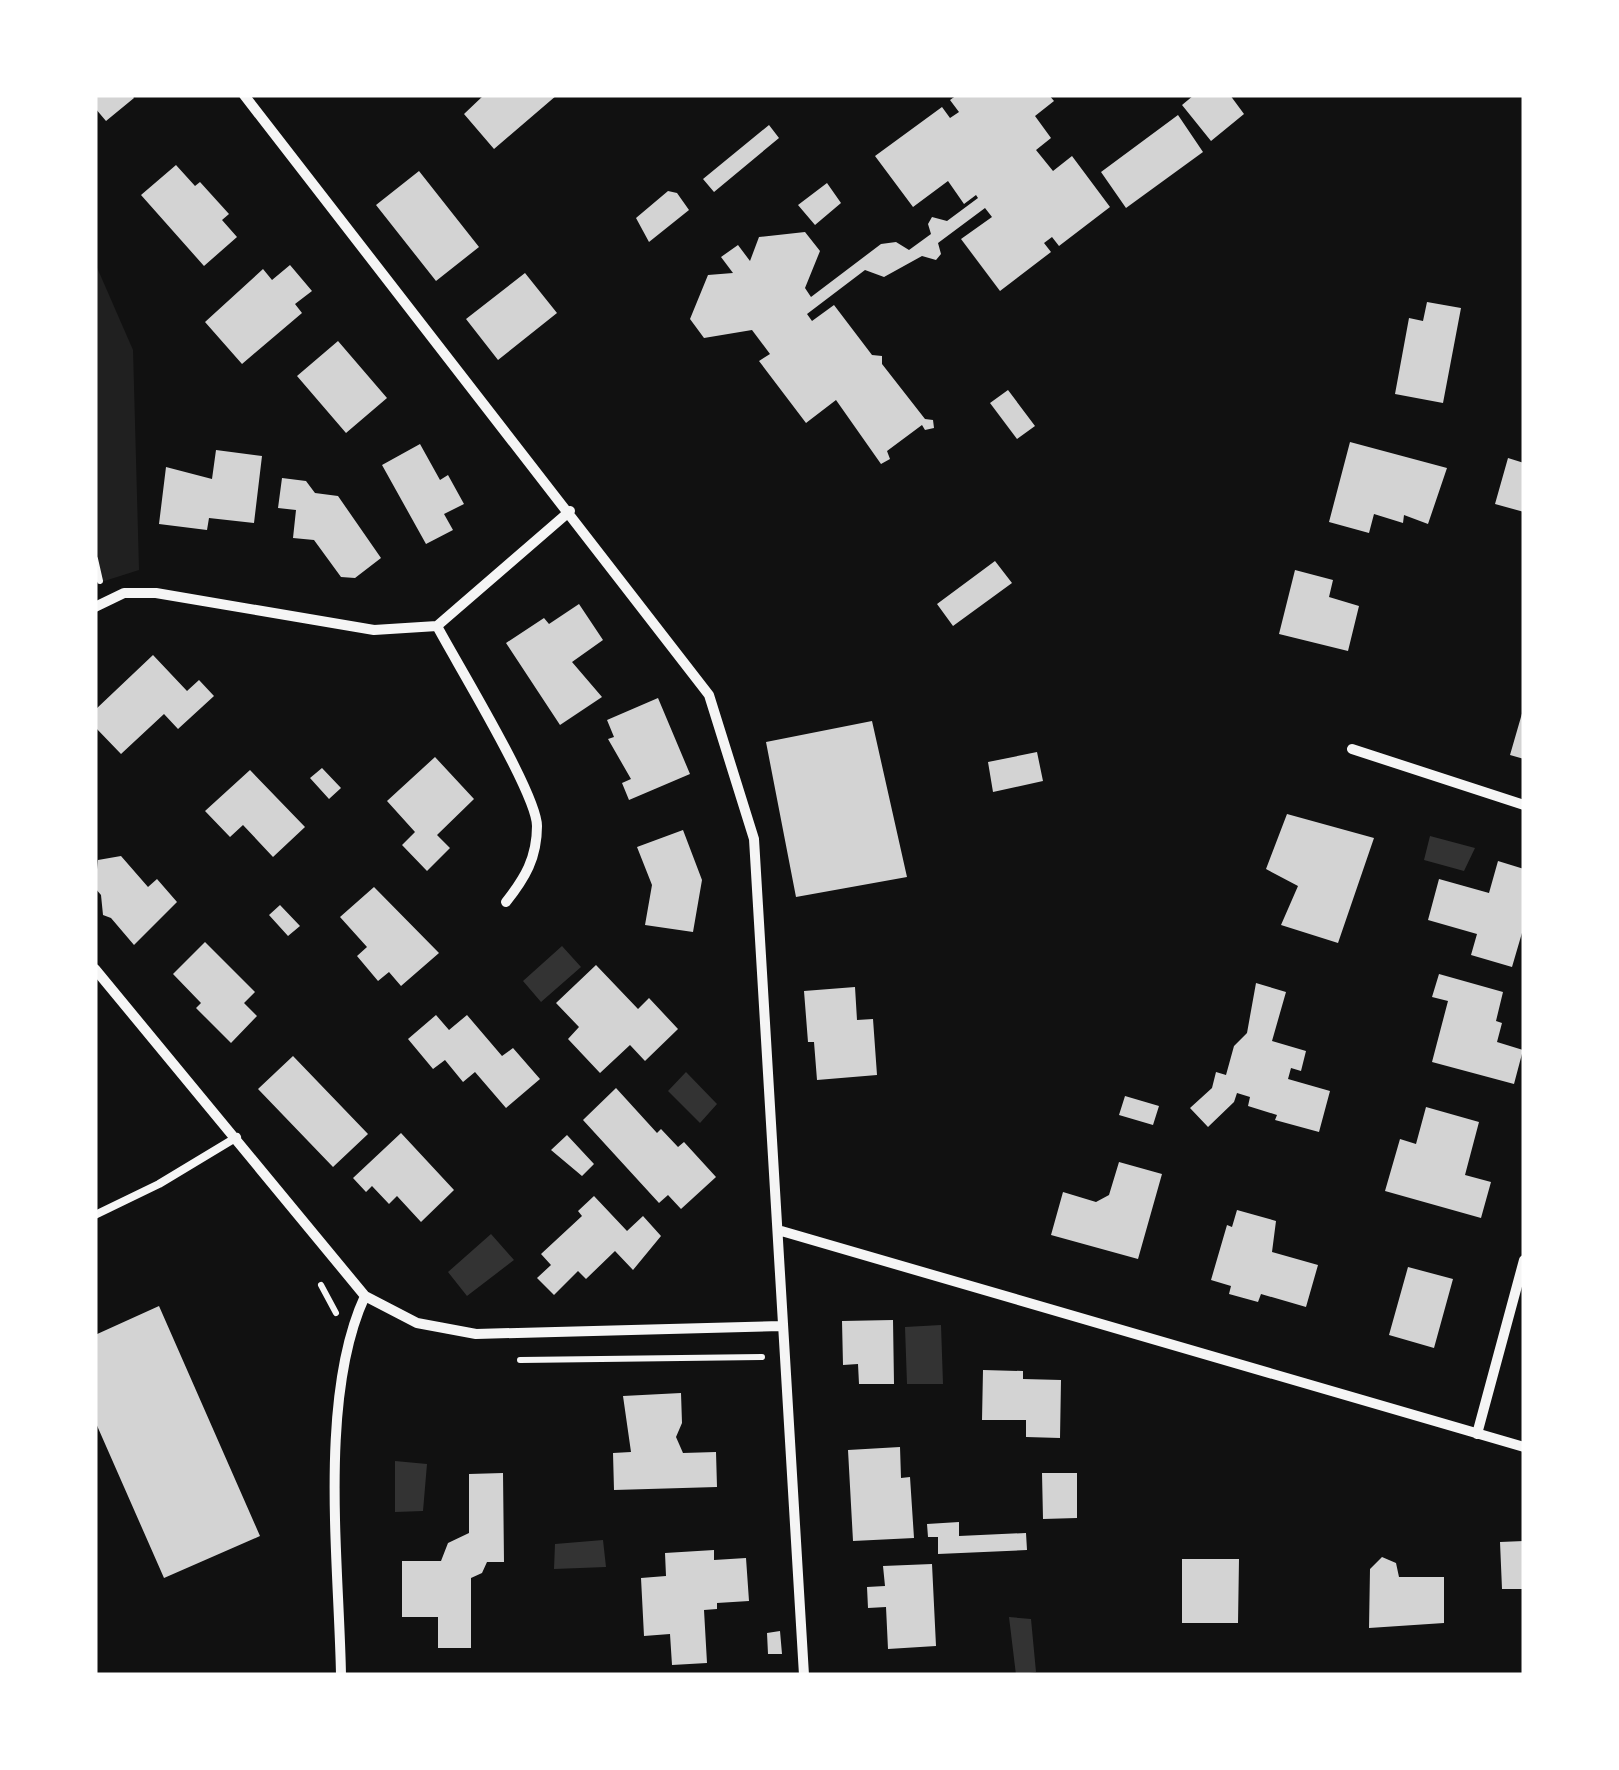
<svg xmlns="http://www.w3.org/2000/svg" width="1619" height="1770" viewBox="0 0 1619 1770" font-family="Bitter,serif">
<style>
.green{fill:#202020}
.water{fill:#333}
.building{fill:#d3d3d3}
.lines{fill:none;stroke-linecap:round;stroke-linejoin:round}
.path{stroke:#f5f5f5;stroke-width:6}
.service{stroke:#f5f5f5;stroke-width:8}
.minor{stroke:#f5f5f5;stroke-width:10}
</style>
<rect width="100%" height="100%" fill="#111"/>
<path class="green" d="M95 263 133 350 139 570 95 584Z"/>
<path class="water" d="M1430 836 1475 848 1464 871 1424 860Z
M562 946 581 967 541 1002 523 981Z
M686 1072 717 1104 700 1123 668 1091Z
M491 1234 514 1260 467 1296 448 1272Z
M941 1325 943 1384H907L905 1327Z
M395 1461 427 1464 423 1511 395 1512Z
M603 1540 606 1567 554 1569 555 1544Z
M1009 1617 1031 1619 1036 1672 1016 1675Z"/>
<path class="building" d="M95 95H132L134 98 106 121 95 108Z
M484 95H557L494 149 464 114Z
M957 95H1049L1054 101 1035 116 1051 138 1036 150 1053 171 1072 156 1110 207 1059 246 1052 237 1044 243 1051 252 1000 291 961 239 992 217 985 208 938 243 941 254 936 260 922 256 884 277 865 270 807 314 812 321 834 305 872 355 882 356V364L925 419 933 420 934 428 925 430 922 425 887 451 890 459 881 464 836 400 806 423 759 361 770 354 752 330 704 338 690 319 708 275 733 273 721 257 738 245 750 261 759 237 805 232 820 251 805 288 811 297 881 244 896 242 909 250 931 234 928 224 932 217 947 221 978 198 976 195 964 204 948 181 913 207 875 156 942 107 950 118 959 112 950 100Z
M1194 95H1230L1244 114 1211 141 1182 105Z
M1178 115 1203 152 1126 208 1101 172Z
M769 125 779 138 714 192 703 179Z
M176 165 195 186 200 182 229 214 222 220 237 237 204 266 141 195Z
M419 171 479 247 436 281 376 205Z
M827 183 841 203 815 225 798 205Z
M668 191 677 193 689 210 649 242 636 218Z
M290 265 312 291 295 304 302 313 242 364 205 322 263 269 272 280Z
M525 273 557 313 498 360 466 319Z
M1427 302 1461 308 1443 403 1395 394 1409 318 1423 321Z
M338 341 387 398 346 433 297 376Z
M1008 390 1035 426 1017 439 990 403Z
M1350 442 1447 468 1428 524 1404 515 1403 523 1374 514 1369 533 1329 522Z
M420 444 440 480 448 475 464 504 444 514 453 530 426 544 382 465Z
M216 450 262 456 254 523 209 518 207 530 159 524 166 467 212 479Z
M1508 458 1524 463V512L1495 504Z
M282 478 306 481 315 493 338 496 381 558 355 578 341 577 314 540 293 538 296 510 278 508Z
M995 561 1012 583 953 626 937 604Z
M1295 570 1333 580 1329 597 1359 606 1348 651 1279 634Z
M579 604 603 640 572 662 602 697 560 725 506 643 544 618 549 624Z
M153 655 187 691 199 680 214 696 178 729 164 714 121 754 95 727V710Z
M658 698 690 774 629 800 622 783 631 779 608 739 614 737 607 720Z
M1523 710H1524V759L1510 755Z
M872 721 907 877 796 897 766 742Z
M1037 752 1043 781 993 792 988 762Z
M435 757 474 799 437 835 450 848 427 871 402 845 415 832 387 801Z
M322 768 341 788 329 799 310 778Z
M250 770 305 827 273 857 243 825 230 837 205 811Z
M1287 814 1374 838 1338 943 1281 925 1298 886 1266 869Z
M683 830 702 880 693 932 645 925 652 885 637 847Z
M121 856 148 887 157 879 177 902 134 945 111 918 103 915 101 895 95 888 98 860Z
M1498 861 1524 869V926L1512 967 1471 955 1477 934 1428 920 1439 879 1489 893Z
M374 887 439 953 401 986 389 972 378 981 357 956 367 947 340 917Z
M280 905 300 926 288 936 269 915Z
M205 942 255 992 244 1003 257 1016 231 1043 196 1008 201 1003 173 974Z
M596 965 638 1009 649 998 678 1029 645 1061 630 1045 600 1073 568 1039 579 1027 556 1003Z
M1439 974 1503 992 1496 1021 1502 1023 1497 1042 1523 1050 1514 1084 1432 1062 1448 1001 1432 997Z
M1256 983 1286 992 1272 1041 1306 1051 1301 1071 1291 1068 1288 1079 1330 1091 1319 1132 1275 1120 1277 1115 1248 1106 1250 1097 1237 1093 1234 1102 1208 1127 1190 1108 1212 1088 1216 1072 1226 1075 1234 1046 1247 1033Z
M855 987 857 1020 873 1019 877 1075 817 1080 814 1042H808L804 991Z
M436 1015 449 1030 467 1015 502 1056 513 1048 540 1079 506 1108 475 1072 463 1082 445 1060 433 1069 408 1039Z
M293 1056 368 1134 333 1167 258 1089Z
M616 1088 657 1133 661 1129 678 1147 684 1142 716 1177 681 1209 668 1195 659 1203 583 1120Z
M1125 1096 1159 1106 1153 1125 1119 1115Z
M1426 1107 1479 1122 1465 1175 1491 1182 1481 1218 1385 1191 1400 1139 1416 1144Z
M401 1133 454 1190 421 1222 397 1196 389 1204 372 1186 366 1192 353 1178Z
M567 1135 594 1164 582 1176 551 1150Z
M1119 1162 1162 1174 1138 1259 1051 1235 1063 1192 1096 1202 1109 1195Z
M594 1196 627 1231 643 1216 661 1236 633 1270 615 1251 586 1279 578 1271 554 1295 537 1278 551 1265 541 1254 582 1216 578 1211Z
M1237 1210 1276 1221 1272 1252 1318 1265 1306 1307 1261 1294 1258 1302 1229 1294 1231 1286 1211 1280 1227 1225 1232 1227Z
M1408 1267 1453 1279 1434 1348 1389 1335Z
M159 1306 260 1536 164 1578 95 1421V1335Z
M893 1320 894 1384H859L858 1364 843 1365 842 1321Z
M983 1370 1023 1371V1379L1061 1380 1060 1438 1026 1437V1420H982Z
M681 1393 682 1423 676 1437 683 1453 716 1452 717 1487 614 1490 613 1453 631 1452 623 1396Z
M900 1447 901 1478 910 1477 914 1538 853 1541 848 1450Z
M503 1473 504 1562H487L482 1573 471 1578V1648H438V1617H402V1561H441L448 1543 469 1533V1474Z
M1042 1473H1077V1518L1043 1519Z
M959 1522V1536L1026 1533 1027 1550 938 1554V1537H928L927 1524Z
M1524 1541V1589H1502L1500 1542Z
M714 1550V1560L746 1558 749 1601 717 1603V1609L704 1610 707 1663 672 1665 670 1634 644 1636 641 1578 666 1576 665 1553Z
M1382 1557 1396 1563 1399 1577H1444V1623L1369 1628 1370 1569Z
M1182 1559H1239L1238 1623H1182Z
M932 1564 936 1646 888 1649 886 1607 868 1608 867 1587 885 1586 883 1566Z
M780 1631 782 1654H768L767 1633Z"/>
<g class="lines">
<path class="path" d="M95 559 100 581
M321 1285 336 1313
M520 1360 762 1357"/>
<path class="service" d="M95 1215 159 1184 237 1137"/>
<path class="minor" d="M244 95 709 695 754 839 804 1675
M95 607 124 593H156L374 630 437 626 570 511
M437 626C456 662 537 794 537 826 537 858 525 878 506 902
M1352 749 1524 805
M95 969 365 1296 417 1323 476 1334 781 1326
M778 1230 1524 1447
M1477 1434 1524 1260
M341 1675C339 1562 318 1397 365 1296"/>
</g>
<rect width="1619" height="1770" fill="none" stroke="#ffffff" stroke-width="195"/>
</svg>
